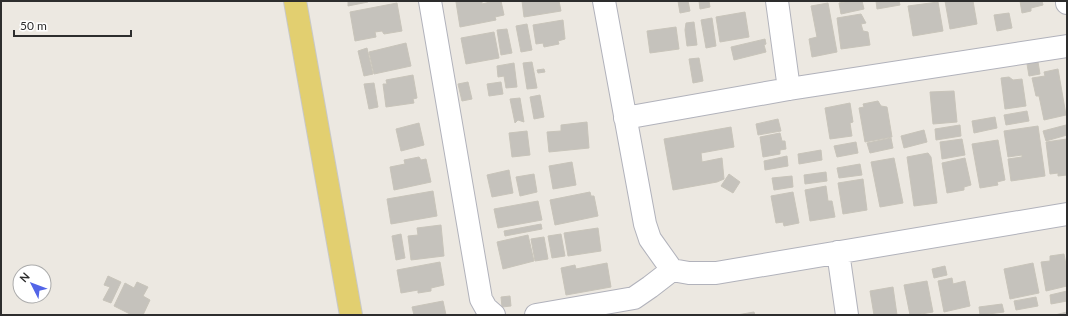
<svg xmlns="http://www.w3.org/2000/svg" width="1068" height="316" viewBox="0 0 1068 316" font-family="Lato,sans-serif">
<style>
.building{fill:#c5c2bc;stroke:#c8c4ba}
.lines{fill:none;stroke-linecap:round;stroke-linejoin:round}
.minor-casing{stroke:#b1b2bb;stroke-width:24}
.major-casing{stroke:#c8c8c8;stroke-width:24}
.minor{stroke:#fff;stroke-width:22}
.major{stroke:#e2cf70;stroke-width:22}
</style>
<rect width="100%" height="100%" fill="#ece8e1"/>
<path class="building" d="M348 1H368V2L348 6Z
M459 1H482V4L490 2V1H501L504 15 495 17 496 20 460 27 456 2Z
M522 1H559L561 11 524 17Z
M678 1H688L690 11 680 13Z
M699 1H709L710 7 700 9Z
M850 1H862L864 9 841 14 839 3Z
M876 1H899L900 5 877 9Z
M945 1H973L977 24 950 29Z
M1020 1H1042L1043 5 1031 8V11L1022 13Z
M938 2 943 31 913 36 908 6Z
M397 3 402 31 384 34 382 31 375 32 376 37 355 41 350 12Z
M828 3 837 52 812 57 809 39 817 37 811 6Z
M745 12 749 37 720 42 716 17Z
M1009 13 1012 28 997 31 994 15Z
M861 14 866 23 861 24 863 31 868 32 870 45 841 49 837 18Z
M712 18 716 46 706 48 701 20Z
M563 20 565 39 558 41 559 44 544 47 543 43 536 44 533 25Z
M694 22 697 45 687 46 685 30 686 23Z
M527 24 532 50 521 52 516 26Z
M676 27 679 49 650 53 647 31Z
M507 29 512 53 501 55 497 30Z
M494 32 499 58 466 64 461 38Z
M765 39 766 44 764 45 766 52 734 60 731 47Z
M406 43 411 66 374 74 369 52Z
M367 48 373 74 364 76 358 51Z
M699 58 703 81 693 83 689 59Z
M532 62 537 88 527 89 523 63Z
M1038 62 1040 74 1029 76 1027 64Z
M514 63 517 87 506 88 504 76 498 77 497 66Z
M544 69 545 72 538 73 537 70Z
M1058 69 1066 115 1044 120 1039 96H1036L1032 78 1045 76 1044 72Z
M413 75 417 98 413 99 414 103 386 107 383 84H387L386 80Z
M1009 77 1013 80 1022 79 1026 106 1005 109 1001 78Z
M468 82 472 99 462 101 458 84Z
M501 82 503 94 489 96 487 84Z
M374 83 378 107 369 109 364 84Z
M954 91 957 122 933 124 930 92Z
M540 95 544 117 534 119 530 97Z
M520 98 524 122 518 120 515 123 510 99Z
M878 101 881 106 887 107 892 137 865 142 859 108 864 107 863 104Z
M850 103 853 122 850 123 852 136 830 139 825 108Z
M1027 111 1029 121 1006 125 1004 115Z
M995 117 997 128 974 133 972 121Z
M778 119 781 131 758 135 756 124Z
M587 122 589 148 549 152 547 132 561 131V125Z
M419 123 424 145 401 151 396 129Z
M960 125 961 136 936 140 935 129Z
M1066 125 1067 135 1046 141 1043 131Z
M1038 126 1045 176 1011 181 1008 159 1022 157V155L1008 157 1004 131Z
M731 127 734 147 701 153 702 162 722 158 724 179 717 182 673 190 664 139Z
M924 130 927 142 904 148 901 136Z
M527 131 530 155 512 157 509 133Z
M780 133 782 141H785L786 149 780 150V154L763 157 760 137Z
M891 138 893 148 870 153 867 143Z
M962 139 965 155 942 159 940 142Z
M1067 139V175L1058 176V173L1050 174 1046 142Z
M998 140 1005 180 997 182 998 185 980 188 972 144Z
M856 142 858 153 837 157 834 146Z
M821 150 822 160 799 164 798 154Z
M928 153 931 157 937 203 914 206 907 157Z
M787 156 788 166 765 170 764 161Z
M419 157 421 160 426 159 431 182 394 190 390 167 405 164 404 160Z
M894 158 903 203 880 207 871 162Z
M965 158 971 185 964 187V190L947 193 942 163Z
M572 162 576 185 553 189 549 166Z
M860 164 862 175 839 178 837 168Z
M509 170 513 193 492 197 487 175Z
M826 172 827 181 805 184 804 175Z
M534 174 537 192 520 196 516 177Z
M729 174 740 182 733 193 721 186Z
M792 176 793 187 774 190 772 178Z
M863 179 867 210 843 214 838 183Z
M826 186 828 201H832L835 217 810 221 805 190Z
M433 191 437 216 391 224 387 199Z
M590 192 591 196H594L598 216 555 225 550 200Z
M793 192 799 223 784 226 783 222 776 223 771 196Z
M538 201 542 220 498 228 494 209Z
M541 224 542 229 505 236 504 231Z
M441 225 444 256 411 260 408 236 418 235 417 228Z
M598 228 601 251 568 256 564 233Z
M401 234 405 258 396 260 392 236Z
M561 234 565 256 552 258 548 236Z
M528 235 534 261 503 269 497 242Z
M544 237 548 259 535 261 531 239Z
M1064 254 1067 270V286L1046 291 1041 262 1050 261V256Z
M440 262 444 285 431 288V291L418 293V290L401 293 397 270Z
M607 263 611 287 566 295 561 268 575 265 576 269Z
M1033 263 1039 293 1010 299 1004 269Z
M945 266 947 275 934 278 932 269Z
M108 276 121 282 111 303 103 300 110 287 104 285Z
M952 278 953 284 965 281 970 306 944 312 938 281Z
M927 281 933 312 915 315H910L904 285Z
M137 282 148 287 143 296 150 300 143 315H132L114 306 125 283 134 288Z
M893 287 897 315H874L870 291Z
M1067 291V301L1051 304 1050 295Z
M510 296 511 306 502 307 501 297Z
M1036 297 1038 306 1016 310 1014 301Z
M443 301 446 315H414L412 307Z
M1002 304 1004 312 980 315 979 307Z
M754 312 755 315H737Z
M1067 312V315H1055Z"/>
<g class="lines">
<defs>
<path id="minor" d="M430 1 481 299 486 308 494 315
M604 1 645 224 650 239 672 270 689 273H716L1067 214
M777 1 789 89
M1067 1V3
M625 118 789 89 1067 46
M838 252 847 315
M536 315 634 298 650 287 672 270"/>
<path id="major" d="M295 1 351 315"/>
</defs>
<use href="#minor" class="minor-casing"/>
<use href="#major" class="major-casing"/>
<use href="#minor" class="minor"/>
<use href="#major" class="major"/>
</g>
<rect width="1068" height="316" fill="none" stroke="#2d2d2d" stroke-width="4"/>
<g transform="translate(32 284) rotate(312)"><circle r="19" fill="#ffffff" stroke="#ababab"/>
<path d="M0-3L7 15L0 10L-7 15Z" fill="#5365e7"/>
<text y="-6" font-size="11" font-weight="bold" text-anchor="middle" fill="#2d2d2d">N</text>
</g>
<path d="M14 30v6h117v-6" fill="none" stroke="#2d2d2d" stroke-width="2"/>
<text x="20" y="30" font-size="12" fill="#2d2d2d" stroke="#ffffff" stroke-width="3" paint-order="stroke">50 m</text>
</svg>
